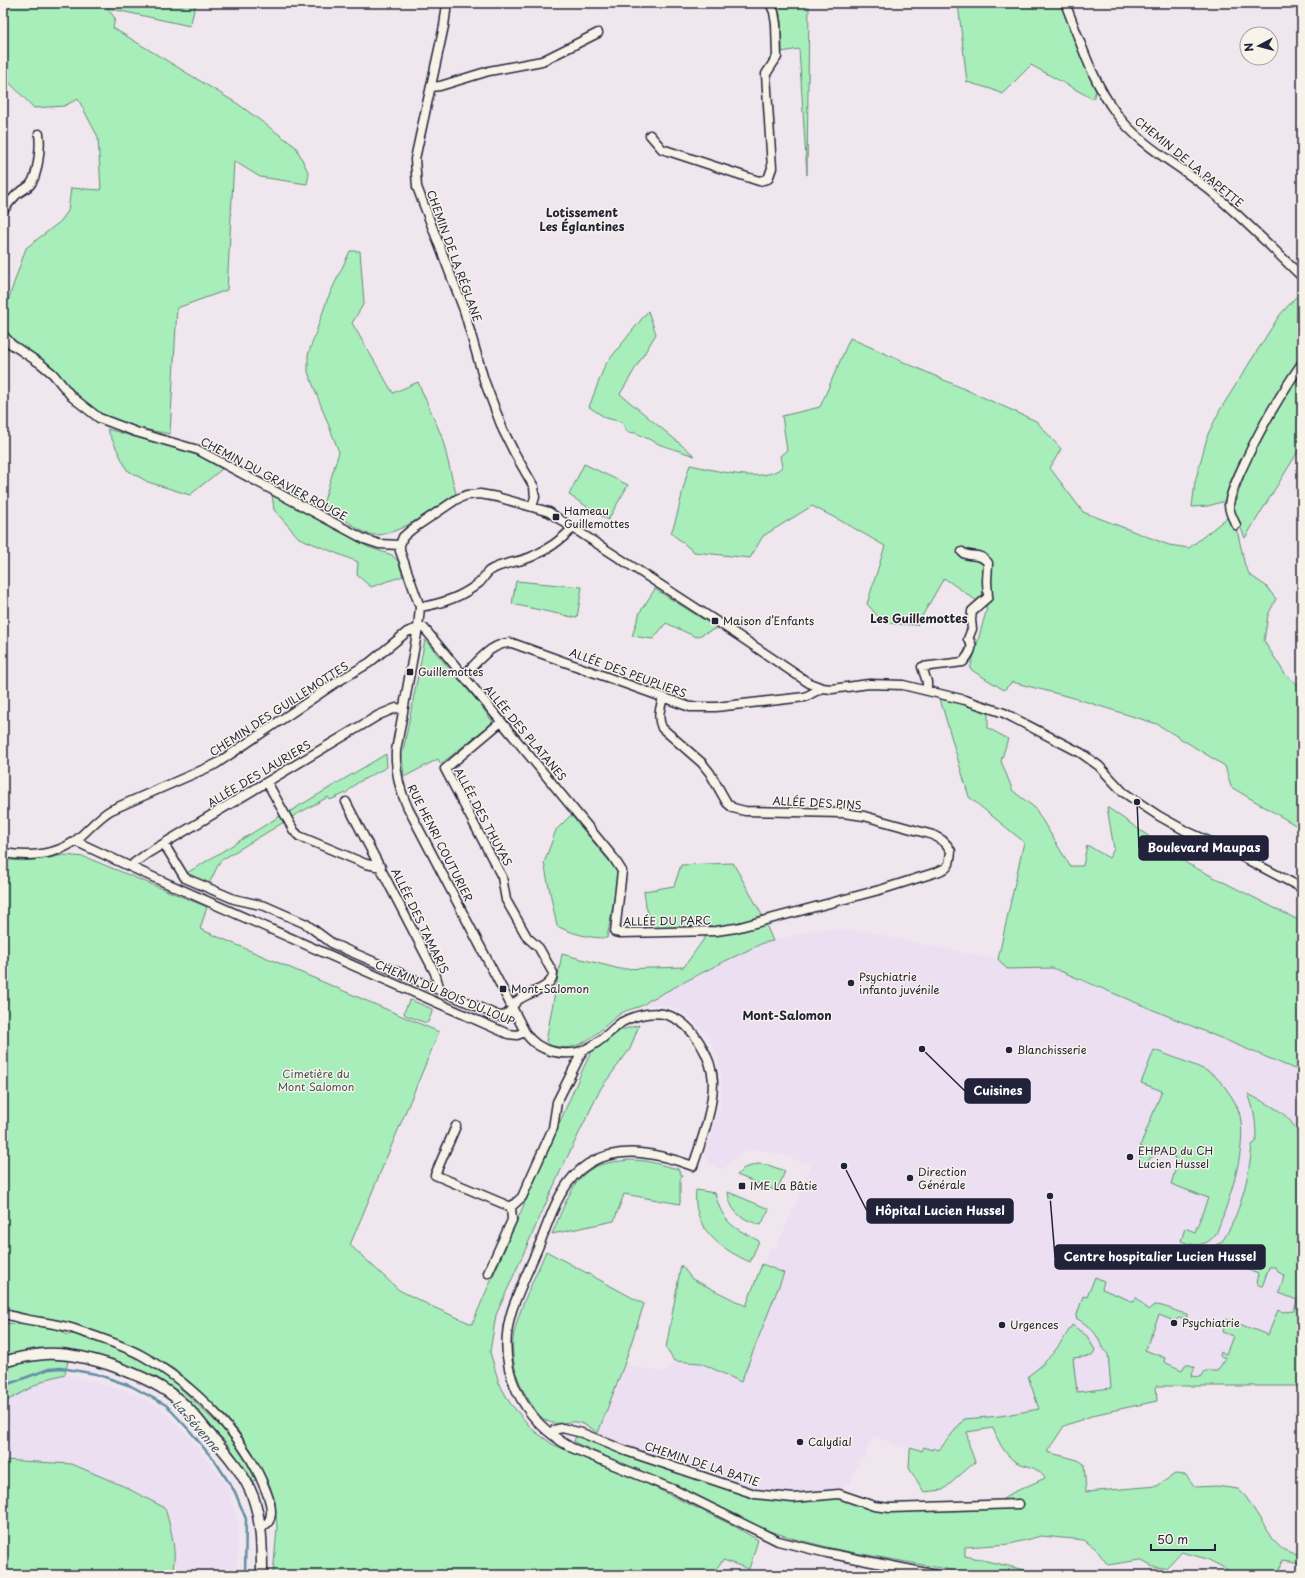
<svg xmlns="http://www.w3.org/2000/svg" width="1305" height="1578" viewBox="0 0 1305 1578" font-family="'Playpen Sans',sans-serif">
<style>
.built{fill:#ecdff2}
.green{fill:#a8eeba;stroke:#65887a}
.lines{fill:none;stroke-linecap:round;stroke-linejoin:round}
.stream{stroke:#628da7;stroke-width:2.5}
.minor-casing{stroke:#22223b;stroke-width:11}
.tertiary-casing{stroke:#22223b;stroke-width:13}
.minor{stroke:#f7f3e8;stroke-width:8}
.tertiary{stroke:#f7f3e8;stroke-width:10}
.poi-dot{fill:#22223b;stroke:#f7f3e8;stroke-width:1.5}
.labels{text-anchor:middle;stroke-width:3;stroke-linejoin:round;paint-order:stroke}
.street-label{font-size:11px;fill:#22223b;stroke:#f7f3e8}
.poi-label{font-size:11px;fill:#22223b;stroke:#f7f3e8;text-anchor:start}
.park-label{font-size:11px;fill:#44555b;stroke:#f7f3e8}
.neighbourhood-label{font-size:12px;font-weight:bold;fill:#22223b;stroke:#f7f3e8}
.water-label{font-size:12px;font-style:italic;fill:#425871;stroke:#f7f3e8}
.leader{fill:none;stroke:#22223b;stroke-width:1.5}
.callout-dot{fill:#22223b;stroke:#f7f3e8;stroke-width:1.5}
.callout{fill:#22223b;stroke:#22223b;stroke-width:1.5}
.callout-label{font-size:12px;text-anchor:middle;font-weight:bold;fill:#fff}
</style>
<rect width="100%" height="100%" fill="#f0e7ee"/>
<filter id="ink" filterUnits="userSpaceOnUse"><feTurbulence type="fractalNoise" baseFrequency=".025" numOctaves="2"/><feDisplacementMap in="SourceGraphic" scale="8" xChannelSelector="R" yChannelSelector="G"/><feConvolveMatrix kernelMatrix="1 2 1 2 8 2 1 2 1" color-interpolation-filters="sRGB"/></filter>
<g filter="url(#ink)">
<path class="built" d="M818 929 865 931 917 943 998 959 1007 969 1053 968 1297 1070 1302 1077V1386H1155L1108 1398 1000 1416 964 1419 939 1450 923 1451 911 1447 910 1450 873 1436 864 1459 860 1458 850 1484 835 1490 794 1494 765 1491 704 1474 597 1437 624 1365 667 1372 674 1361 700 1363 741 1382 784 1273 763 1264 771 1247 774 1249 781 1235H782L805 1180H804L810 1164 766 1151 755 1150 743 1153 734 1159 723 1170 708 1163 705 1155 721 1102V1077L716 1051 707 1035 687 1015 677 1009 667 1006 658 1004 645 1005 648 1001 717 965 763 943Z
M65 1374 73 1375 123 1390 141 1397 160 1407 189 1437 224 1482 228 1491 238 1522 237 1575H170L174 1569 72 1464 3 1460V1403L47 1379Z"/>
<path class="green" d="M3 3H196L190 26 107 8 115 18 113 28 238 104 296 147 309 174 307 184 260 177 234 161 227 290 177 308 170 434C150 430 128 428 110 419 92 410 79 395 65 382 45 364 23 348 3 331V315L26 248 61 221 68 211 71 188 101 190 98 137 78 99 64 106 34 108 3 76Z
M776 3H809L807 175 799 49 782 52 781 17Z
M958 3H1063L1096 91 1093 99 1031 65 1002 94 991 89 967 82Z
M350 251H360L364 303 352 323 393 393 418 382 442 437 456 494C434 507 394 541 369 534 360 532 332 510 323 504L339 452 308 372V355L327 300Z
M1302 290V357L1245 451 1230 483 1225 501 1208 506 1192 507 1195 482 1208 434 1220 410 1279 316Z
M648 311 656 334 620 394 695 456 661 445 636 433 627 432 622 422 606 418 589 407 605 365Z
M850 338 1036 421 1061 449 1050 468 1083 512 1169 545 1189 548 1228 517 1238 534 1245 566 1250 575 1266 586 1276 599 1268 615 1264 641 1285 674 1302 688V829L1231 787 1225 766 1157 724 1074 698 1012 682 1004 690 970 669 987 608 944 578 917 625 884 623 867 604 885 546 845 523 812 506 763 536 750 558 694 552 671 533C680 511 682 487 690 465 712 469 764 485 782 467L780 456 787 450 782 416 820 407Z
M1302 374V445L1245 538 1235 514 1234 506 1251 455 1296 375Z
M107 429 182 450 199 456 222 469 190 495 148 482 127 470Z
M584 464 628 485 608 520 569 495Z
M272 494 368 547 392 555 398 561 403 576 371 587 357 575 358 562 299 538 274 510Z
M516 581 582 587 577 618 512 604Z
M655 589 717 628 696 637 666 623 653 639 632 636 640 612Z
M425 640 479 703 493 722 441 764 438 759 404 777 402 756Z
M940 699 964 704 988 712V728L1008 739 1001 761 1013 791 1035 808 1070 866H1083L1087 845 1109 858 1114 849 1107 807 1188 864 1302 922V1077L1297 1070 1053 968 1007 969 998 959 1024 842 969 797Z
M386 754 387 767 357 783 346 793 330 800 328 797 292 817 289 812Z
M571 815 619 873 607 938C589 938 573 934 557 926L544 863 556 830Z
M280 816 284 822 220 861 209 884 188 875 187 873Z
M64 855 85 857 207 907 200 929 439 1032 350 1245 399 1290 433 1307 472 1324 582 1071 591 1052 621 1030 639 1025 630 1049 601 1088 560 1172 496 1315 490 1352 499 1383 510 1403 533 1430 552 1444 606 1467 635 1478 734 1526 758 1540 749 1569 723 1560 716 1569 718 1575H273L277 1528 275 1502 270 1486 253 1454 238 1431 223 1414 191 1383 174 1369 143 1352 64 1324 9 1310 3 1306V859C23 863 44 859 64 855Z
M733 863 761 913 773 941 763 943 717 965 648 1001C641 1009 628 1008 620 1014 602 1026 584 1052 559 1047 553 1046 550 1046 546 1041L562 954 620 969 684 967 713 926 652 928 646 906 644 891 674 886 681 865Z
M411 1000 432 1009V1012L428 1022 426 1023 405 1015 404 1012 409 1001Z
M1154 1050C1165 1054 1210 1070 1215 1076 1224 1085 1233 1097 1238 1109 1249 1138 1233 1188 1223 1216 1219 1224 1218 1235 1210 1240 1201 1247 1191 1245 1181 1241L1185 1228 1195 1232 1208 1198 1171 1184 1177 1164 1173 1154 1158 1153 1149 1159 1147 1165 1139 1161 1144 1148 1140 1146 1162 1091 1141 1083Z
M1248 1094C1275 1108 1294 1114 1302 1145V1386H1156L1157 1401 1097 1414 1064 1426 1047 1452 1078 1460 1084 1464 1086 1492 1157 1486 1175 1474 1186 1475 1195 1487 1216 1486 1238 1489 1246 1497 1275 1542 1282 1549 1302 1557V1563L1282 1560 1279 1575H1233L1232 1572 1207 1559 1181 1552 1166 1568 1153 1567 1140 1560 1108 1565 1095 1548 1084 1540 1041 1536 1010 1544 965 1547V1556L1034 1572V1575H967L946 1569 839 1550 795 1539 769 1531 574 1442 576 1435 716 1485 768 1499 789 1501 804 1502 833 1496 880 1509H988L1012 1493 1045 1478C1035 1465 1029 1468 1016 1462 1005 1456 997 1439 993 1428L967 1432 969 1445 975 1462 943 1490 924 1492 909 1468 910 1450 911 1447 922 1451 924 1447 932 1450 933 1448 939 1450 964 1419 1000 1416 1039 1409 1028 1376C1047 1363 1060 1346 1072 1325L1087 1336 1095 1350 1092 1356 1073 1358 1077 1392 1111 1388 1108 1354C1102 1350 1101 1344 1098 1338 1093 1329 1084 1323 1076 1318L1083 1296 1087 1297 1095 1277 1104 1281 1102 1289 1134 1302 1136 1297 1148 1310 1154 1305C1166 1305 1175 1312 1187 1314V1318H1179L1174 1321 1159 1315 1145 1350 1165 1358 1164 1362 1182 1370 1185 1365 1187 1364 1195 1367 1191 1376 1201 1377 1205 1371H1217L1226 1358 1220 1356 1221 1352 1226 1354 1233 1336 1222 1332 1226 1319 1268 1335 1278 1310 1283 1312 1294 1311 1297 1300 1279 1293 1284 1276 1279 1272 1275 1267H1269L1262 1287 1256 1283 1258 1274 1234 1264 1236 1259 1227 1255 1226 1260 1218 1258 1214 1268 1212 1267 1217 1244 1221 1243C1240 1216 1249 1177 1252 1145L1256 1142C1256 1125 1255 1110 1248 1094Z
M631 1160 646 1161 678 1169 682 1176 680 1180V1204L624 1194 614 1221 552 1234C562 1212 572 1176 597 1166 608 1162 620 1161 631 1160Z
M758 1164 768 1165 785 1171 777 1191 737 1175 744 1168Z
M696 1190 715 1193C723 1224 733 1227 759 1241L750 1262C719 1248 692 1228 696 1190Z
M728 1192 769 1209 761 1225C742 1219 730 1213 728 1192Z
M546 1251 644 1304 624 1365 598 1433C592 1429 584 1423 576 1422 566 1421 556 1426 547 1421 539 1417 534 1408 529 1400 515 1380 508 1349 516 1325 523 1300 536 1275 546 1251Z
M762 1264 784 1273 741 1382 701 1363 674 1361 666 1348 681 1265 692 1279 746 1306Z
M3 1323C24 1325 50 1320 67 1335L74 1334 132 1354 166 1374 231 1437 247 1461 256 1480 253 1481 227 1443 175 1391 158 1378 112 1359 66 1350 39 1348 3 1356Z
M49 1359 68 1361 65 1374 47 1379 3 1403V1368L28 1360Z
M3 1460 72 1464 123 1486 165 1508C170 1526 180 1559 170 1575H3Z"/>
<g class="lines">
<path class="stream" d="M3 1386 49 1369 61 1368 96 1374 131 1386 166 1405 190 1431 217 1464 235 1492 246 1519 245 1575"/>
<defs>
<path id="minor" d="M447 3 444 26 415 159 417 187 464 310 484 380 503 430 514 452 534 487 535 497 532 507
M1065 3C1080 40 1092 81 1116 113 1139 145 1177 164 1207 188 1240 215 1271 247 1302 277
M431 87 440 86 489 71 542 61 598 33
M650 135 662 149 759 181 768 179 772 168 766 74 777 57 776 24 774 12 770 3
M3 211C7 205 12 199 17 194 21 191 26 189 30 185 38 176 41 146 39 134
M3 335 11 344 41 364 53 374 72 397 99 418 136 432 198 450 364 539 379 544 400 545
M1236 525C1233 519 1229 512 1229 505 1231 490 1239 475 1245 462 1261 427 1280 395 1302 363
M420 607C441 604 463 596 479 583 483 580 485 574 489 571 503 562 519 563 533 556 547 550 562 539 573 528
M463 676C477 663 492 641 512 643L690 707H716L805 697 822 688
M927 690V682L922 667 963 662C968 656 976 646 968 639L972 629 971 620 972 611 988 597 987 581 988 563C979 551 970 559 962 552
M267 782 294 831 299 836 366 864 381 867
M346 802 435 973 440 990
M75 841 146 874 508 1034 517 1035 525 1032
M164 844 185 878 234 899 265 906 306 924 333 944 499 1016C511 1016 510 1007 517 1001 527 992 553 989 553 973L539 948 527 937 506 900 502 877 445 769 501 722
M3 853C28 857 54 856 75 841 88 831 97 818 111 810L216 764 337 682 369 663 407 632 418 628H424L613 857 622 871 615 932 620 933 716 931 736 928 883 889 937 872 946 868 949 864 950 859 951 851 947 845 942 840 933 835 864 816 843 813 745 811 733 808 727 803 710 773 702 763 662 728C657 717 660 709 663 698
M133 868 134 863 148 853 379 715 396 708 403 709
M456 1126 435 1175 511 1207 522 1197 553 1128 557 1102 583 1050
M488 1273 512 1220 511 1207
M3 1313C24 1322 49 1321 71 1328 94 1336 120 1344 141 1355 193 1384 245 1435 266 1491 271 1503 276 1522 261 1527
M550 1433 554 1430 562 1428 582 1433 626 1451 755 1494 793 1498 839 1494 874 1506 890 1508 1019 1504
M937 1575 827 1553 778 1541 675 1490 572 1448C522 1420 494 1368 512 1310 520 1287 531 1265 540 1243 551 1215 561 1181 588 1164 621 1144 660 1154 693 1166 702 1140 713 1109 713 1082 712 1058 694 1025 670 1016 655 1010 636 1015 622 1022 611 1030 601 1042 588 1048 567 1059 537 1052 525 1032L408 808C399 789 395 772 396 751L418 628 420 607 400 551V545L403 537 411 530 457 499 467 495 480 494 497 497 532 507 549 512 556 517 736 634 809 683 822 688 832 689 869 684 903 685 965 700 1004 713 1081 753 1099 766 1123 792 1159 816 1186 831 1233 852 1302 888"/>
<path id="tertiary" d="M3 1362C17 1358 30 1355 45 1354 84 1352 150 1375 180 1401 192 1411 202 1425 212 1437 228 1455 245 1475 253 1497 262 1523 262 1548 262 1575"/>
</defs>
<use href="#minor" class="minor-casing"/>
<use href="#tertiary" class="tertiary-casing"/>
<use href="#minor" class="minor"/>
<use href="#tertiary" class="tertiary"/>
</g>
</g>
<g class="poi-dot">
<rect x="552" y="513" width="8" height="8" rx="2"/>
<rect x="711" y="617" width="8" height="8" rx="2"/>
<rect x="406" y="668" width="8" height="8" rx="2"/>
<circle cx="851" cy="983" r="4"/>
<rect x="499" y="985" width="8" height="8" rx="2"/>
<circle cx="1009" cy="1050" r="4"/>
<circle cx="1130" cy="1157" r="4"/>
<circle cx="910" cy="1178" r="4"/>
<rect x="738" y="1182" width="8" height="8" rx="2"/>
<circle cx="1174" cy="1323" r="4"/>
<circle cx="1002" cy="1325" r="4"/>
<circle cx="800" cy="1442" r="4"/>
</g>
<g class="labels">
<g class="street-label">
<text transform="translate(1189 162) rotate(39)" y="4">CHEMIN DE LA PAPETTE</text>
<text transform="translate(454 256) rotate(70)" y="4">CHEMIN DE LA RÉGLANE</text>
<text transform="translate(274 479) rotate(28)" y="4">CHEMIN DU GRAVIER ROUGE</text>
<text transform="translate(628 673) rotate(20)" y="4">ALLÉE DES PEUPLIERS</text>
<text transform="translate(279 709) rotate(-33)" y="4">CHEMIN DES GUILLEMOTTES</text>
<text transform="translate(525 733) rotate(50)" y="4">ALLÉE DES PLATANES</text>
<text transform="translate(259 774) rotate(-31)" y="4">ALLÉE DES LAURIERS</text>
<text transform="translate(817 803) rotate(3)" y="4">ALLÉE DES PINS</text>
<text transform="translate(483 817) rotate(62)" y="4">ALLÉE DES THUYAS</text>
<text transform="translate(440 843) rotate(63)" y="4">RUE HENRI COUTURIER</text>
<text transform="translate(420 921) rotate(64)" y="4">ALLÉE DES TAMARIS</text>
<text transform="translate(667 921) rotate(-1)" y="4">ALLÉE DU PARC</text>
<text transform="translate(445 993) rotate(23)" y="4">CHEMIN DU BOIS DU LOUP</text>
<text transform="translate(702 1464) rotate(18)" y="4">CHEMIN DE LA BATIE</text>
</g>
<g class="poi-label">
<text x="564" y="515">Hameau<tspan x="564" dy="13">Guillemottes</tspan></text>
<text x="723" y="625">Maison d’Enfants</text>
<text x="418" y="676">Guillemottes</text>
<text x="859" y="981">Psychiatrie<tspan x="859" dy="13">infanto juvénile</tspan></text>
<text x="511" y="993">Mont-Salomon</text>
<text x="1017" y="1054">Blanchisserie</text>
<text x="1138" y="1155">EHPAD du CH<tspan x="1138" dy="13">Lucien Hussel</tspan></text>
<text x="918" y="1176">Direction<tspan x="918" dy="13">Générale</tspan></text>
<text x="750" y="1190">IME La Bâtie</text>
<text x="1182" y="1327">Psychiatrie</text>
<text x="1010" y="1329">Urgences</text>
<text x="808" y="1446">Calydial</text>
</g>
<g class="park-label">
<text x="316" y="1078">Cimetière du<tspan x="316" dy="13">Mont Salomon</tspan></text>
</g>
<g class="neighbourhood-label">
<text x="582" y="217">Lotissement<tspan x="582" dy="14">Les Églantines</tspan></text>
<text x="919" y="623">Les Guillemottes</text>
<text x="787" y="1020">Mont-Salomon</text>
</g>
<g class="water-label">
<text transform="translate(196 1426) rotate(49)" y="4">La Sévenne</text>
</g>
</g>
<path class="leader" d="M1137 802L1139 848M922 1049L965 1091M844 1166L867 1211M1050 1196L1055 1257"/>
<g class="callout-dot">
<circle cx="1137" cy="802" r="4"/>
<circle cx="922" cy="1049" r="4"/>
<circle cx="844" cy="1166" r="4"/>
<circle cx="1050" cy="1196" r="4"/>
</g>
<g class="callout">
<rect x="1139" y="836" width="129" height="24" rx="4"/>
<rect x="965" y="1079" width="65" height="24" rx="4"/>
<rect x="867" y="1199" width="146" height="24" rx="4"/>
<rect x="1055" y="1245" width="210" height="24" rx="4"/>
</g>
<g class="callout-label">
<text x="1204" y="852">Boulevard Maupas</text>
<text x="998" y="1095">Cuisines</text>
<text x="940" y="1215">Hôpital Lucien Hussel</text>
<text x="1160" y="1261">Centre hospitalier Lucien Hussel</text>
</g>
<rect width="1305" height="1578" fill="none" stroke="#f7f3e8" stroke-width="16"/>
<rect x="8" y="8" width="1289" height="1562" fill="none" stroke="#22223b" stroke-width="1.5" filter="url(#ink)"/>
<g transform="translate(1259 46) rotate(263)"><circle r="19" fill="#f7f3e8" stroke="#a29fa3"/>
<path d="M0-3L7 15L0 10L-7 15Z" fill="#22223b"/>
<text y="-6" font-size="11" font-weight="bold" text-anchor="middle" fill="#22223b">N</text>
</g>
<path d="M1151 1544v6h64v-6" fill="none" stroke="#22223b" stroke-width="2"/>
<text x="1157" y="1544" font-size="12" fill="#22223b" stroke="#f7f3e8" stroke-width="3" paint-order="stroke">50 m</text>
</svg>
